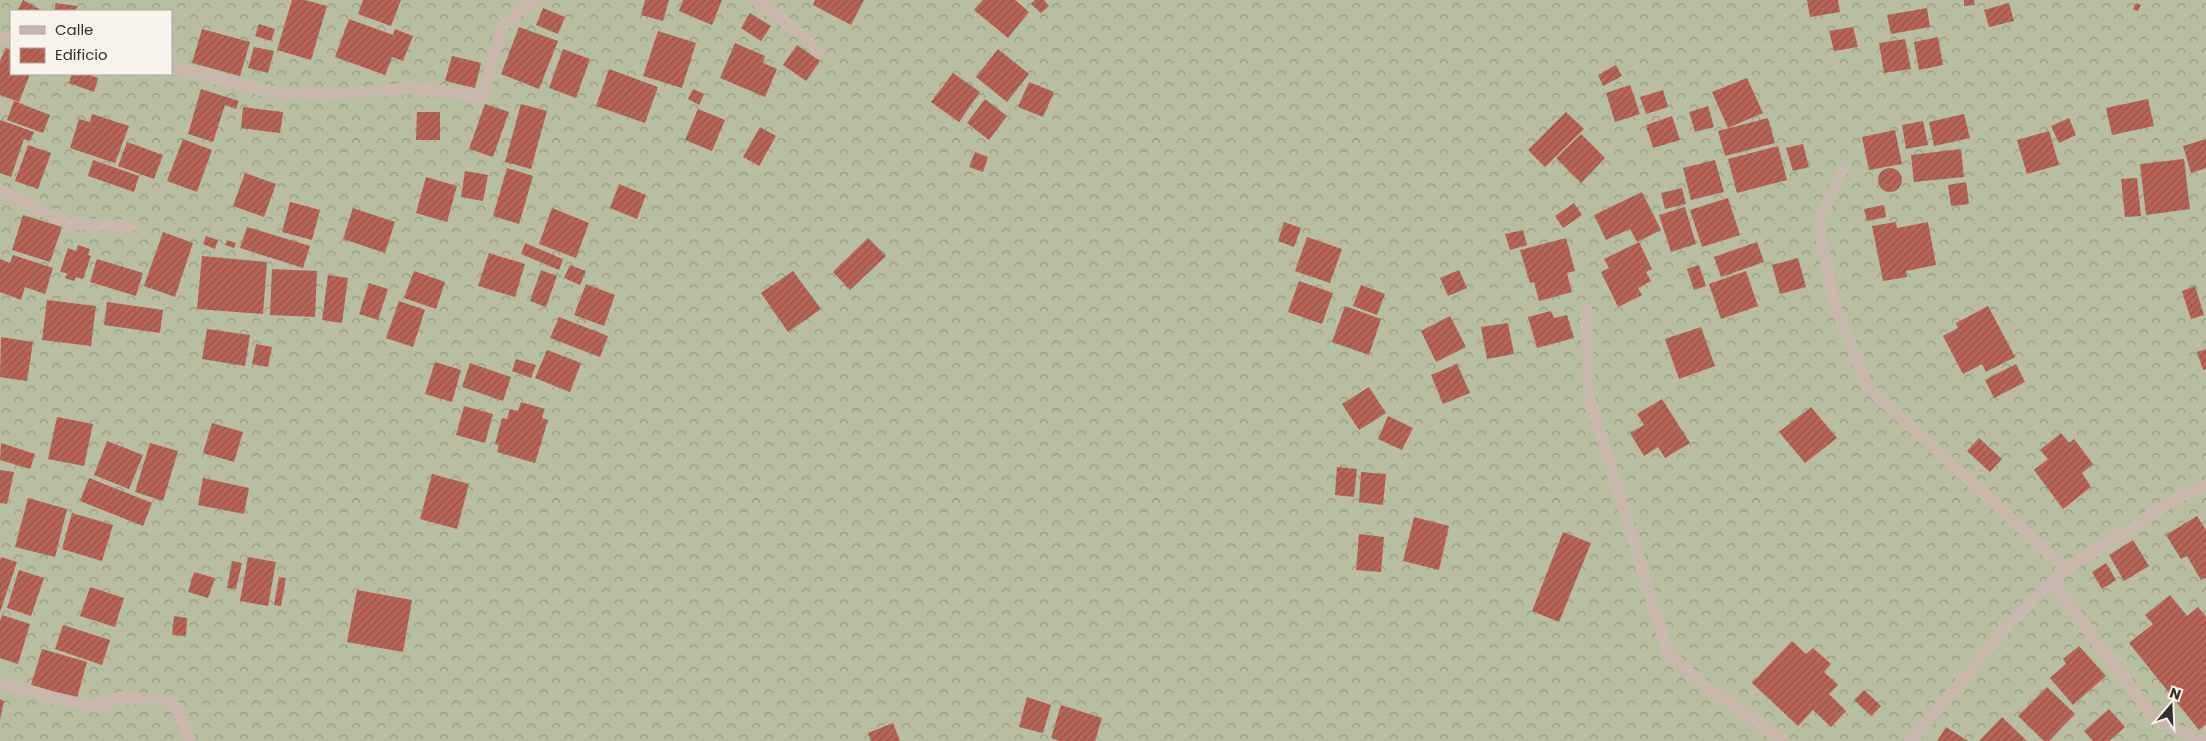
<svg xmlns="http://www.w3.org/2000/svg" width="2206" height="741" viewBox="0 0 2206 741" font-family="Poppins,sans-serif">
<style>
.forest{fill:url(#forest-crowns);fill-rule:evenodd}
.building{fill:url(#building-hatch)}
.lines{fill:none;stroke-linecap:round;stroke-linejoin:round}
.minor{stroke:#c7b7ad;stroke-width:12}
.tertiary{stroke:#c7b7ad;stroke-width:12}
</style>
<defs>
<pattern id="forest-crowns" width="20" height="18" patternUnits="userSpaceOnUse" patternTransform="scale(1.25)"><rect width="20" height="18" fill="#b7bea2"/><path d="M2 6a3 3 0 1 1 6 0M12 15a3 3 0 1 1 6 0" fill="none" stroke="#969b84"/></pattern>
<pattern id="building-hatch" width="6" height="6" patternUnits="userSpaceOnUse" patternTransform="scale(1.25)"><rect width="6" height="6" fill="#b86557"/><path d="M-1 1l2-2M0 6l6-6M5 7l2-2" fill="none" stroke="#965448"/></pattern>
</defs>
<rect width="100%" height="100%" fill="#f0e7e0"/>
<path class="forest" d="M0 0H2206V741H0ZM11 11H171V74H11Z"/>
<path class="building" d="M23 0 41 10 40 11H17Z
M292 0H305L327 6 311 60 277 50Z
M363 0H401L391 26 358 14Z
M645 0H669L663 21 641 15Z
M683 0H722L712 25 679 11Z
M815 0H864L851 25 813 5Z
M983 0H1015L1029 12 1008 38 974 10Z
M1035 0H1044L1049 6 1041 13 1031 4Z
M1807 0H1838L1840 12 1810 17Z
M1964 0H1974L1975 5 1964 6Z
M56 3 77 6 76 11H54Z
M2009 3 2014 21 1989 27 1984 10Z
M2136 3 2141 5 2138 11 2133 9Z
M543 8 565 17 558 34 536 25Z
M1927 8 1930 27 1891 34 1887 15Z
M750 13 771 26 761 41 741 28Z
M349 19 393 35 395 29 413 36 403 61 392 57 385 75 335 57Z
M259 24 275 29 271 41 255 36Z
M519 27 558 41 539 89 501 74Z
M1853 27 1858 47 1834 51 1829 31Z
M202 29 250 42 240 76 192 63Z
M658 31 696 43 682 88 643 76Z
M1938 37 1943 65 1919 70 1914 42Z
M1905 39 1911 69 1884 73 1879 43Z
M735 43 765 56 763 63 777 69 765 97 720 78Z
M797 45 820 61 806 81 783 65Z
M254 47 274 51 268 73 248 68Z
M6 48 11 50V74H30L19 102 0 95V61Z
M563 49 590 59 576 98 549 88Z
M998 49 1029 74 1007 102 976 77Z
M452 56 481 63 475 88 445 81Z
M1616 65 1622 76 1603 86 1598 75Z
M609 69 658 87 645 123 596 106Z
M953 73 980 92 959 122 931 102Z
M72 74H87L98 78 94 92 69 83Z
M1747 78 1763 113 1728 128 1712 92Z
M1029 82 1054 92 1043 117 1018 107Z
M1630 85 1640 114 1615 122 1606 93Z
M201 89 239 101 236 109 225 105 213 142 188 134Z
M693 89 704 94 699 105 688 99Z
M1663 90 1668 107 1646 114 1640 97Z
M985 99 1007 116 989 140 967 123Z
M2148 99 2154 126 2112 135 2106 108Z
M14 101 50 115 43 133 7 120Z
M485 104 509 112 493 157 469 149Z
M521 104 547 111 531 169 505 162Z
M1708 106 1714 127 1695 132 1689 112Z
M243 107 283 112 280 133 241 128Z
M698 109 725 120 712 151 685 140Z
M417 112H440V140H416Z
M1566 112 1584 129 1545 167 1528 150Z
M92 114 129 126 115 163 70 148 79 119 90 122Z
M1964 114 1970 138 1934 146 1929 122Z
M1672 116 1680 140 1653 148 1646 125Z
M1768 118 1775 143 1725 156 1718 131Z
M2069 118 2076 135 2059 143 2051 126Z
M0 120 34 132 30 141 24 139 11 177 0 173Z
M1923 121 1928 145 1906 149 1902 125Z
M760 127 776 136 759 166 743 157Z
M1895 130 1902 164 1869 170 1862 137Z
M2049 131 2059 165 2027 174 2017 140Z
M1581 134 1605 158 1581 183 1556 158Z
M183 139 212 150 197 192 167 181Z
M2206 139V168L2191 173 2183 146Z
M127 142 163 155 154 179 118 166Z
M1803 144 1809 167 1793 171 1786 148Z
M28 145 51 153 38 189 15 181Z
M1778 146 1787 180 1737 193 1728 159Z
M1961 149 1964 177 1914 182 1911 155Z
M975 152 988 157 983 172 969 167Z
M2184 159 2190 209 2146 215 2140 164Z
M93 160 139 176 134 192 88 176Z
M1715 160 1724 192 1691 200 1683 168Z
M507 168 533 176 519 224 493 216Z
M1878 180a12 12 0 1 1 24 0a12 12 0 1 1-24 0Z
M465 171 488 175 483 201 461 197Z
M245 173 276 184 264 217 233 206Z
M426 177 457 186 447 222 416 213Z
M2137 178 2141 216 2125 217 2121 179Z
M1966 182 1969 204 1951 206 1948 185Z
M619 184 646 195 637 219 610 208Z
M1682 188 1686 204 1665 209 1661 193Z
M1642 192 1661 230 1637 242 1630 229 1606 240 1594 215Z
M1728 198 1740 235 1702 247 1690 210Z
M290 202 320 210 312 240 282 232Z
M1574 203 1582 215 1563 228 1555 216Z
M1884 205 1886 217 1867 221 1864 209Z
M1685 207 1696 244 1671 252 1659 215Z
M353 208 395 222 385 253 343 239Z
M552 208 589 223 576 258 539 244Z
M23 215 62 227 50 262 12 250Z
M1284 222 1301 228 1294 247 1278 241Z
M1896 222 1897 228 1928 222 1936 265 1906 271 1907 277 1883 281 1872 226Z
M247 227 310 246 303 268 240 248Z
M1523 230 1527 245 1510 250 1505 234Z
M163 232 193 243 175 297 144 286Z
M206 236 218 240 215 249 203 244Z
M1307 237 1342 249 1330 283 1295 271Z
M868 238 886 256 850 290 833 272Z
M1566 238 1575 271 1567 273 1572 292 1539 301 1534 282 1530 283 1520 250Z
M227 240 236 243 234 248 225 245Z
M1639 242 1652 269 1646 272 1651 281 1638 288 1642 295 1618 307 1601 272 1609 268 1604 259Z
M1757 242 1764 262 1721 277 1714 257Z
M525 243 563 259 559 270 521 254Z
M78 245 90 249 88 255 91 256 83 279 76 277 74 281 65 278 67 273 60 272 68 248 76 251Z
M489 253 525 264 515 297 478 286Z
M13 255 53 268 45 294 25 287 21 300 0 292V259L10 263Z
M202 256 267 262 263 314 197 309Z
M1798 258 1806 287 1780 294 1772 265Z
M97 259 143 273 136 296 90 282Z
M570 265 586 271 580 285 564 278Z
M1699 265 1706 286 1694 290 1687 269Z
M272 269 317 271 315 317 270 315Z
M541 270 557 276 546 307 530 301Z
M1459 270 1467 288 1448 296 1440 278Z
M414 271 445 282 436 309 404 298Z
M793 271 821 309 788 332 761 293Z
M1746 271 1758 306 1721 319 1709 284Z
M328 275 348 278 342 323 322 320Z
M1299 281 1333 293 1322 324 1288 312Z
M369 283 388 289 378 320 359 314Z
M586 284 615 295 604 326 574 315Z
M1361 285 1385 294 1377 315 1353 306Z
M2195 286 2204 315 2191 319 2182 291Z
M47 300 96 306 91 346 42 340Z
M399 301 425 310 413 347 386 338Z
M107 302 163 310 160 333 104 325Z
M1345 306 1381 319 1369 355 1332 342Z
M1988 306 2015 357 1986 372 1982 364 1963 374 1943 336 1958 328 1956 323Z
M1551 311 1554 318 1567 315 1574 338 1537 348 1528 317Z
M1450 316 1466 347 1436 362 1421 331Z
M559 317 608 336 600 357 550 338Z
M1508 323 1514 354 1487 359 1481 327Z
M1701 327 1715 366 1679 379 1665 339Z
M207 329 250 335 245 366 202 359Z
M1 337 33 342 27 381 0 377Z
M256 344 272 347 268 367 252 364Z
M2206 349V369L2203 370 2197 352Z
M547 350 581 363 570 392 535 378Z
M516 359 536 365 531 378 512 371Z
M435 362 461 370 452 402 425 394Z
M470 363 511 377 503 401 462 387Z
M1457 364 1470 393 1443 404 1431 375Z
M2016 364 2025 382 1994 398 1985 380Z
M1369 387 1386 413 1359 430 1342 404Z
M1662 399 1690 443 1665 458 1658 447 1644 456 1630 433 1644 425 1637 414Z
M521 402 545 409 542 418 548 420 535 463 497 452 499 445 495 444 502 418 507 419 510 409 518 411Z
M464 406 493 414 485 443 456 435Z
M1811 407 1837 438 1805 463 1779 432Z
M1388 416 1413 428 1402 450 1378 439Z
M57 417 93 424 84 466 48 459Z
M212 423 243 432 234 462 203 453Z
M2061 433 2069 443 2074 439 2093 464 2082 473 2091 487 2063 509 2034 470 2048 459 2040 450Z
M1979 438 2002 459 1990 472 1967 451Z
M107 441 143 455 129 489 94 475Z
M1 443 35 454 30 469 0 460Z
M150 443 178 451 163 501 135 492Z
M1337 467 1357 469 1354 497 1335 495Z
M0 470 14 472 7 504 0 503Z
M1361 472 1386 474 1383 505 1359 502Z
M432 474 469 484 457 529 420 519Z
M89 478 152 503 143 526 80 501Z
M203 478 249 488 244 514 198 505Z
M28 498 67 509 55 557 15 547Z
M72 513 113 525 102 561 62 549Z
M2197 516 2206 530V578L2201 580 2187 556 2181 559 2166 535Z
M1414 517 1449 526 1439 570 1403 561Z
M1563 532 1591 543 1559 622 1532 611Z
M1359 534 1384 537 1381 572 1356 570Z
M2133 540 2149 566 2124 581 2109 555Z
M1 557 17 562 0 612V561Z
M248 557 276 562 268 606 240 601Z
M232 561 242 563 236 589 227 588Z
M2106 563 2116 580 2102 589 2092 572Z
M19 570 44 578 31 616 7 608Z
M194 572 215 578 208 598 188 592Z
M279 577 286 578 281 606 274 605Z
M90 587 124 598 115 627 80 616Z
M357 590 412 600 403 652 347 642Z
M2170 595 2187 616 2198 607 2206 617V724L2199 730 2129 643 2153 624 2145 615Z
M2 615 30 624 18 664 0 658V621Z
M174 616 187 618 186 636 172 635Z
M63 625 110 640 102 665 55 649Z
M1792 641 1806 654 1813 648 1831 664 1824 672 1838 685 1829 694 1846 711 1831 727 1813 710 1798 726 1752 683Z
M2079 646 2106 676 2073 705 2050 678 2066 664 2063 659Z
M42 649 87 662 77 698 31 685Z
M2047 687 2075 714 2049 741H2044L2018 716Z
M1864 690 1881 706 1871 716 1854 700Z
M1027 697 1051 705 1043 733 1019 727Z
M0 699 4 701 0 720Z
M1061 705 1102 718 1095 741H1060L1051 738Z
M2109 709 2125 727 2109 741H2093L2084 731Z
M2002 717 2027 741H1979Z
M893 723 900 741H871L868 733Z
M1946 727 1968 741H1937Z"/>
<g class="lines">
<path class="minor" d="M755 0 802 35 819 53
M0 38 11 39
M171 67 270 92 323 95 418 88 483 97 502 27 519 10 537 0
M1843 170 1818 222 1835 306 1868 387 2066 569
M0 191 70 224 131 226
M1586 310 1589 397 1668 653 1704 685 1783 741
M2052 583 2156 720 2202 741
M0 682 51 697 96 707 123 697 172 701 191 741"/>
<path class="tertiary" d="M1911 741 2011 622 2066 569 2180 496 2206 486"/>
</g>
<rect x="10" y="10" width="162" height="65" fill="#f8f2ec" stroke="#aba49f"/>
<rect x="20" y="26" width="25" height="8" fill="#c7b7ad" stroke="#aba49f"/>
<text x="55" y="35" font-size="15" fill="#372e2b">Calle</text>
<rect x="20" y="48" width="25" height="15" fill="url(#building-hatch)" stroke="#aba49f"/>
<text x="55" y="60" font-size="15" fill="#372e2b">Edificio</text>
<g transform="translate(2171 706) rotate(19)" stroke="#f8f2ec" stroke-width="4" paint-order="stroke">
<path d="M0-4L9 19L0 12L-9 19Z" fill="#372e2b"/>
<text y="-8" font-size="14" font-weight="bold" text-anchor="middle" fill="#372e2b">N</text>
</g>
</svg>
